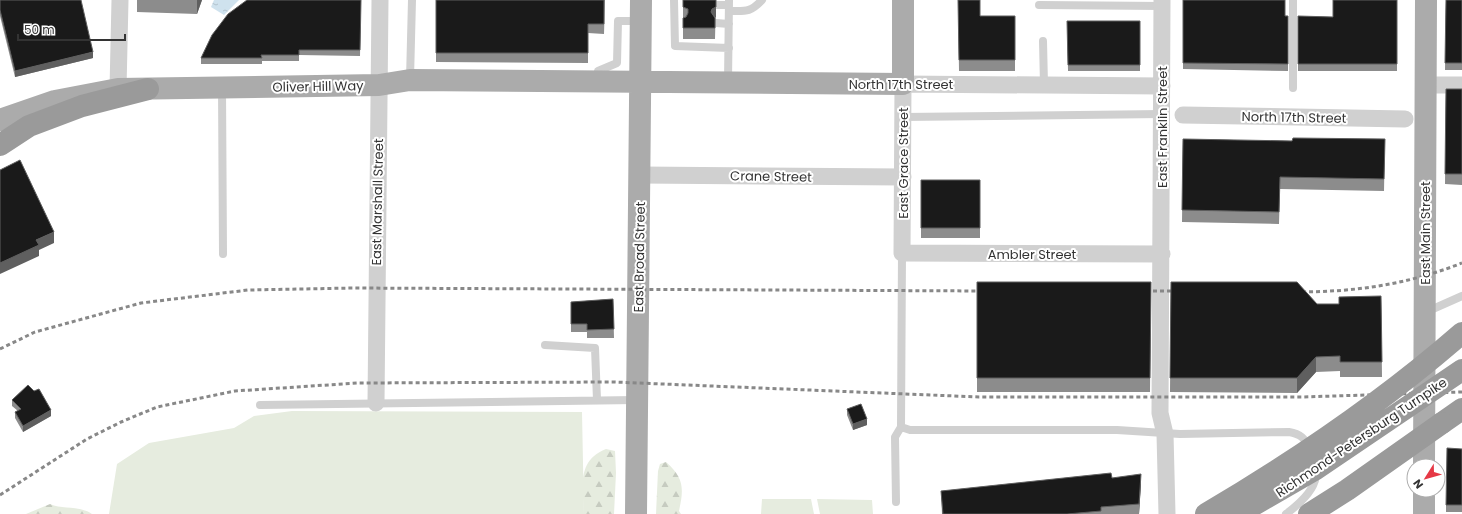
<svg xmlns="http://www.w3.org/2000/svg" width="1462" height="514" viewBox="0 0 1462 514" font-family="Poppins,sans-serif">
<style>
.green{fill:#e6ecdf}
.forest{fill:url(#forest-firs)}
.water{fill:url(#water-ripples)}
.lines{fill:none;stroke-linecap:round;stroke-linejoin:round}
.lane{stroke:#d0d0d0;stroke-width:8}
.street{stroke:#d0d0d0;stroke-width:17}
.primary{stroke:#ababab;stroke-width:22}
.highway{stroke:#9a9a9a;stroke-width:22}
.rail{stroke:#888;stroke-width:3;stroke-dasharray:4 3;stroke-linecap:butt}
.highway-bridge{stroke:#9a9a9a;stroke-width:22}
.wall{fill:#8c8c8c}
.shaded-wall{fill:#5f5f5f}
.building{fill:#1a1a1a;stroke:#5f5f5f}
.labels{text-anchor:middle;stroke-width:4;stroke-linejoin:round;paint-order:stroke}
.street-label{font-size:13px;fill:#333;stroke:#fff}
</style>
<defs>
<pattern id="forest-firs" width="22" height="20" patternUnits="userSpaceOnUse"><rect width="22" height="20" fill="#e6ecdf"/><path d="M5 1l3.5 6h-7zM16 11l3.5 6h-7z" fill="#c6cbc0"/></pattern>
<pattern id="water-ripples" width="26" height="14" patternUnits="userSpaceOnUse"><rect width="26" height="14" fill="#cfe2ee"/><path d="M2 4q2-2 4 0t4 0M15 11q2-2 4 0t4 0" fill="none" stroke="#b2c2cd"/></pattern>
</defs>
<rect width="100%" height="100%" fill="#fff"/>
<path class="green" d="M292 411 582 412 584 514H109L117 464 149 443 234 428 254 416Z
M762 499H811L814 514H761Z
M817 499 872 500 873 514H820Z"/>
<path class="forest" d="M606 449 615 451 616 473 614 514H584C583 488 576 461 606 449Z
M666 462C684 478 684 488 679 511L681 514H656L658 471 660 464Z
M50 504C63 510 79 505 92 514H26Z"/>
<path class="water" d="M214 0H239L224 15 211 7Z"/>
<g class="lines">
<path class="lane" d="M674 0 675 46 729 48
M716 5H729
M1039 5 1162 6
M729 11C745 11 750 13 762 0
M716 23 729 24
M1043 41 1044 85
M410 79 412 0
M597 81 598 71 617 63 618 21H640
M728 82 729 0
M222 88 223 254
M1293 88V0
M903 117 1162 114
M1426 312 1462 296
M545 345 595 348 597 400
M260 405 636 400
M901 427 910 430H1117L1180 434 1289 432C1301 434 1304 438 1310 448
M896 502 895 437 901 427 902 253
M1286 514C1298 505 1316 490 1316 474"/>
<path class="street" d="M1162 0 1160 413 1165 434 1167 514
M1425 85H1462
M1162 86 903 84 902 253 1162 254
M118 89 120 0
M1183 115 1405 119
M640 175 903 177
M376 403 380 0"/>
<path class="primary" d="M0 120 55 101 118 89 379 85 410 80 903 84V0
M1424 466 1426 0
M636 514 641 0
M1424 514V490"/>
<path class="highway" d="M0 145 29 126 82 106 148 89
M1442 423 1462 409"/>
<path class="rail" d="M1139 291H1181
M1295 292C1355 292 1406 285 1462 263
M0 349 35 332 141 303 248 290 354 288 987 291
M0 495 87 439 121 422 157 407 235 391 358 383 614 382 979 397H1302L1462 392"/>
<path class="highway-bridge" d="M1206 514C1296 461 1383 402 1462 333
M1238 514 1316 469 1462 370
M1309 514 1347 490 1442 423"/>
</g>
<path class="wall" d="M0 0 93 58 15 77 0 16Z
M137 0H202L197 14 137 12Z
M361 0 360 56 299 55V61H262V64H201V58Z
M436 0H605L604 34 588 33V63L436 62Z
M683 0H716L715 39H683Z
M958 0 980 16H1015V71H959Z
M1183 0 1288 16V71L1183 69Z
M1397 0V71H1298V16L1333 17Z
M1446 0H1462V70H1445Z
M1067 21H1140V71H1068Z
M1446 89H1462V185L1445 184Z
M1183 139 1292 141 1385 139 1384 191 1280 189 1279 224 1182 222Z
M921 180H980V238H921Z
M977 282H1151L1150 392H977Z
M1171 282 1317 304H1339L1381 296 1382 377H1340V371L1316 372 1297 393 1170 392Z
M613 299 614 338H587V332H571V302Z
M12 400 51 416 23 432 15 418V412L18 411 12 406Z
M847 409 867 425 853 430 847 415Z
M1462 449V512H1446V505Z
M1112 478 1141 484 1139 514H942L941 491Z"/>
<path class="shaded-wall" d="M197 0H202L197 14Z
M716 7V18L711 12 712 9Z
M93 52V58L15 77V71Z
M54 232V243L39 250V256L0 274V263L36 240Z
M1316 357V372L1297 393V378Z
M51 410V416L23 432V426Z
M867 419V425L853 430V424Z
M1141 474V484L1139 514V504Z"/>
<path class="building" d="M0 0H81L93 52 15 71 0 10Z
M247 0H361L360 50H299V55H261L262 58H201L212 35 228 14Z
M436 0H604V24H588V53H436Z
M683 0H716V7L712 9 711 12 715 18V28H683V18L686 17 688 13V9L683 7Z
M958 0H980V16H1015V60H959Z
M1183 0H1285V16H1288V64L1183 63Z
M1333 0H1397V64H1298V16L1333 17Z
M1446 0H1462V63H1445Z
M1067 21H1140V65H1068Z
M1446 89H1462V174H1445Z
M1293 138 1385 139 1384 179 1280 177 1279 212 1182 210 1183 139 1292 141Z
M20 160 54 232 36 240 39 245 0 263V170Z
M921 180H980V228H921Z
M977 282H1151L1150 378H977Z
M1171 282H1297L1317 304H1339V297L1381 296 1382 362H1340V356L1316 357 1297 378H1170Z
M613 299 614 329 587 330V324H571V302Z
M28 385 34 391 39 389 51 410 23 426 15 412 21 409 12 400Z
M861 404 867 419 853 424 847 409Z
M1447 448 1462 449V505H1446Z
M1111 473 1112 478 1141 474 1139 504 1101 507V511L1067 514H943L941 491Z"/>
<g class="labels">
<g class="street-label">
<text x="901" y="89">North 17th Street</text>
<text transform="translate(318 86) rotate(-1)" y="5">Oliver Hill Way</text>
<text transform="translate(1294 117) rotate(1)" y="5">North 17th Street</text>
<text transform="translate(1162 127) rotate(-90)" y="5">East Franklin Street</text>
<text transform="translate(903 163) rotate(-90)" y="5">East Grace Street</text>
<text transform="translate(771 176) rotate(1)" y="5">Crane Street</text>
<text transform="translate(377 202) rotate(-89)" y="5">East Marshall Street</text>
<text transform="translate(1425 233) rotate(-90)" y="5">East Main Street</text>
<text x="1032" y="259">Ambler Street</text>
<text transform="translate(639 257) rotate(-89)" y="5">East Broad Street</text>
<text transform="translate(1361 437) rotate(-34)" y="5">Richmond-Petersburg Turnpike</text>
</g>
</g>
<g transform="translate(1426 478) rotate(233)"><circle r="19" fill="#ffffff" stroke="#adadad"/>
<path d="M0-3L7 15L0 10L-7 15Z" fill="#e63946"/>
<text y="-6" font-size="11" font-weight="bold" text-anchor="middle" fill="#333333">N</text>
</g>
<path d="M18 34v6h107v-6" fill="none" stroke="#333333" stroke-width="2"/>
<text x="24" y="34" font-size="12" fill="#333333" stroke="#ffffff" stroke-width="3" paint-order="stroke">50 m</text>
</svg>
